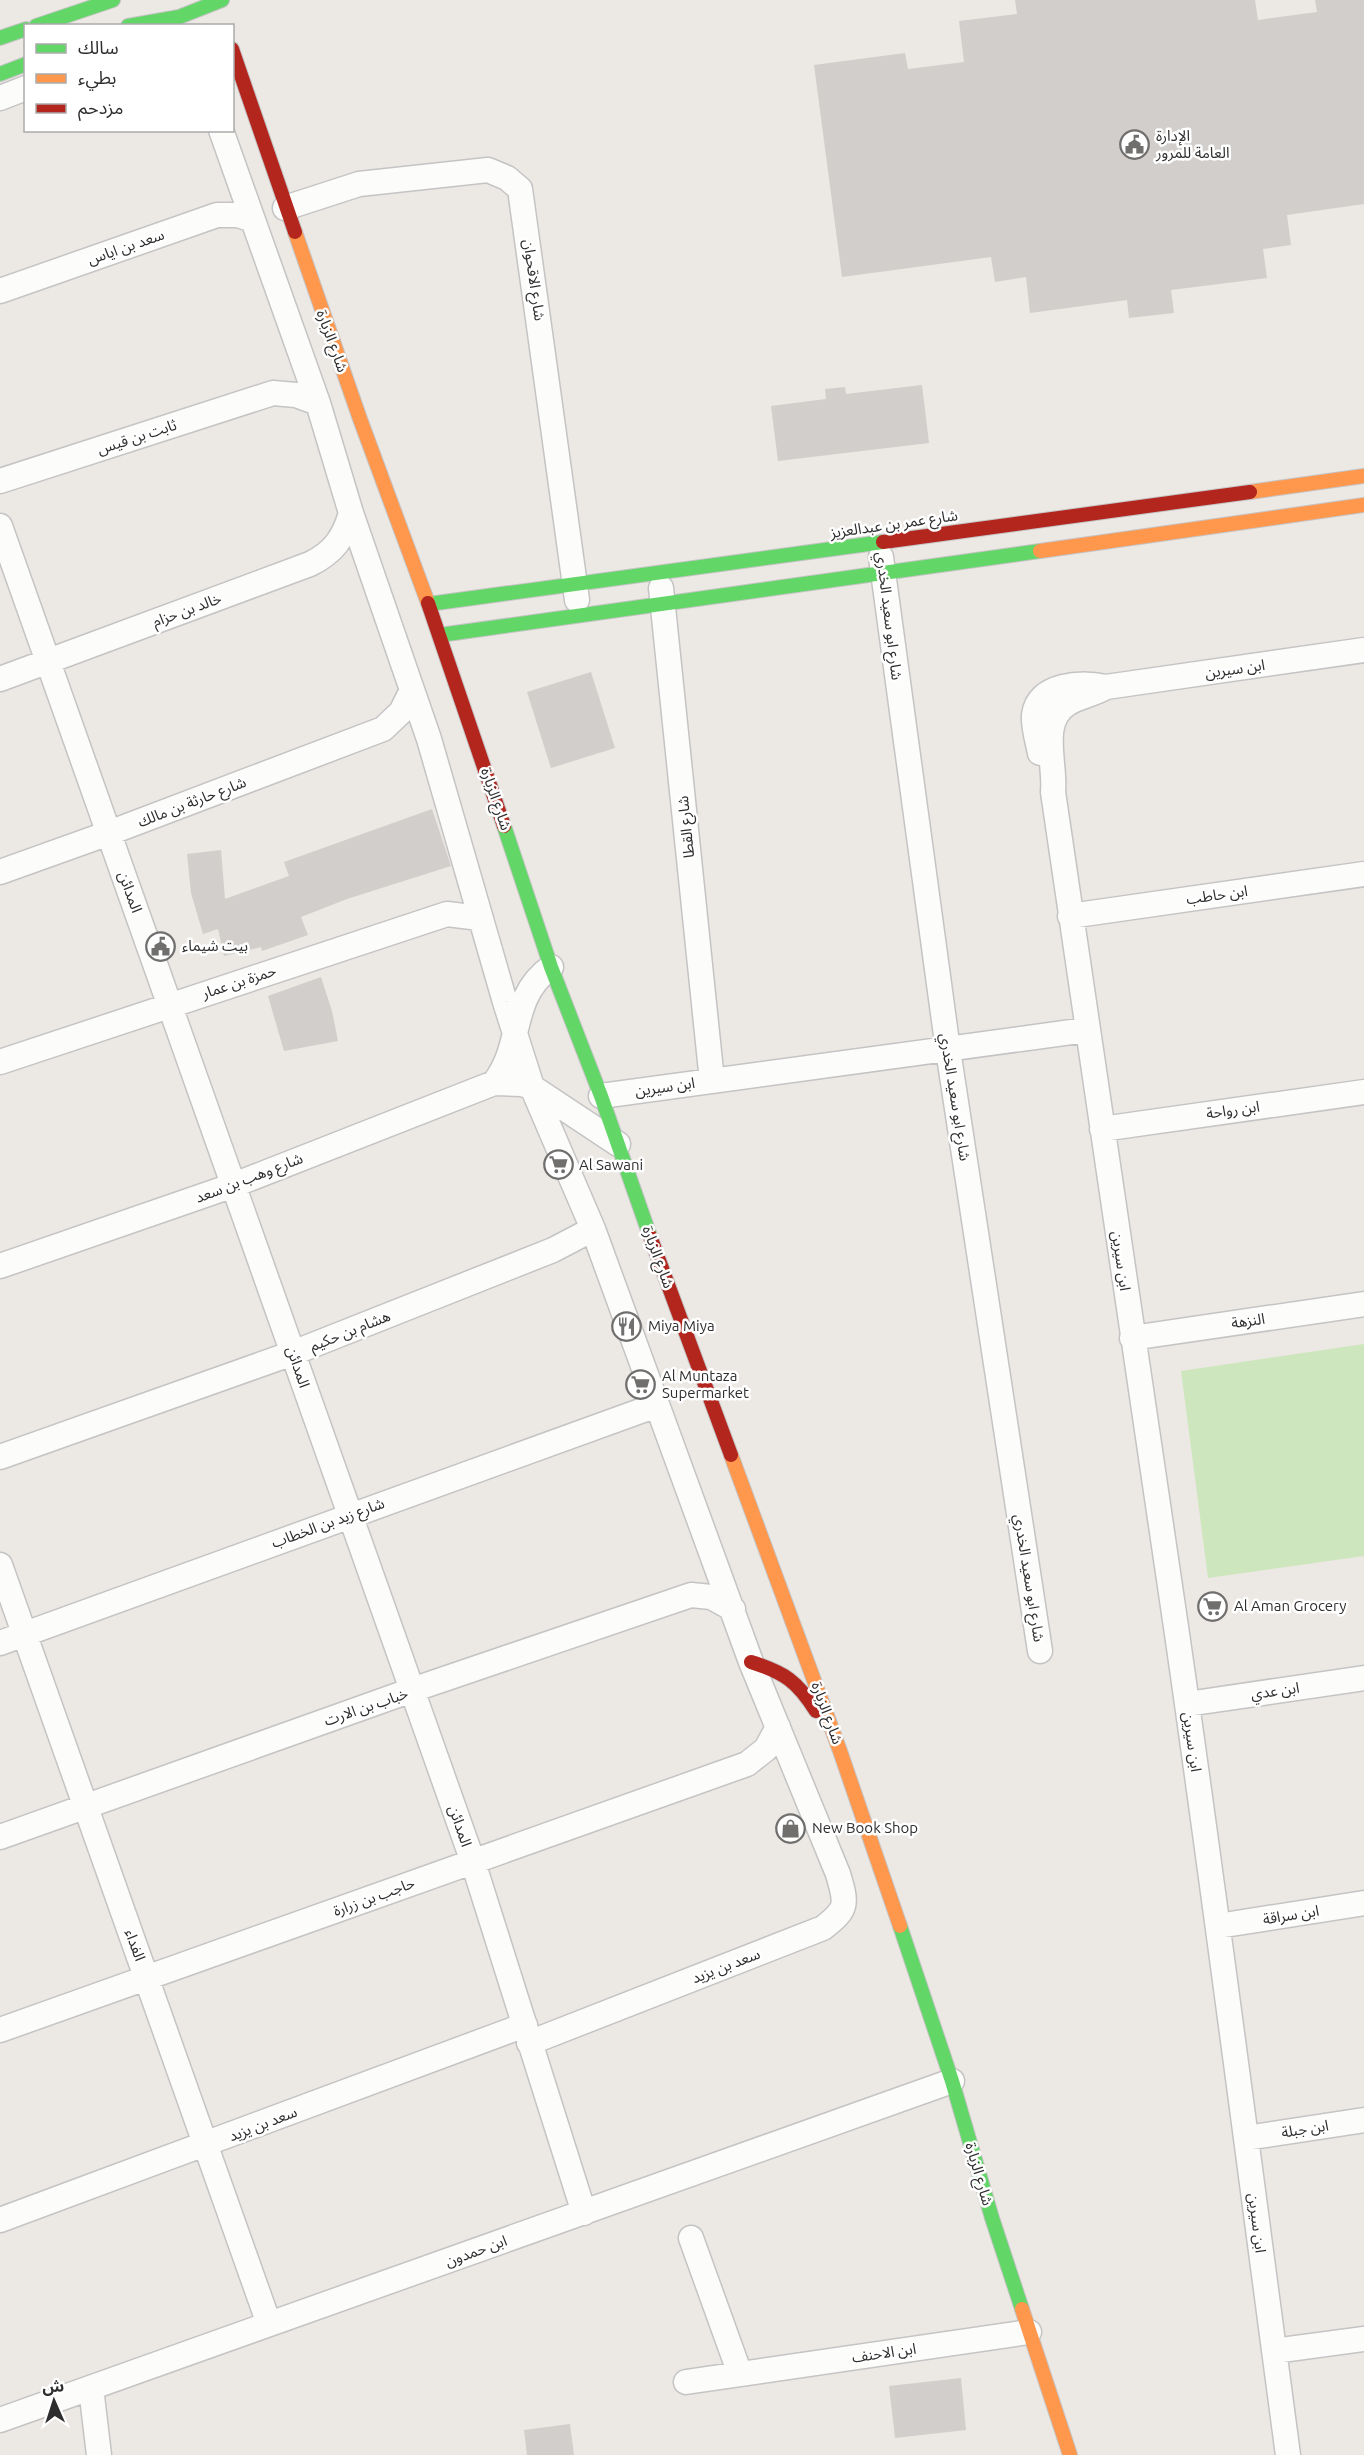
<svg xmlns="http://www.w3.org/2000/svg" width="1364" height="2455" viewBox="0 0 1364 2455" font-family="Ubuntu,'Noto Sans Arabic',sans-serif">
<style>
.green{fill:#cee6be}
.building{fill:#d1cecb}
.lines{fill:none;stroke-linecap:round;stroke-linejoin:round}
.street-casing{stroke:#c5c4c5;stroke-width:27}
.fast-casing{stroke:#c5c4c5;stroke-width:16}
.slow-casing{stroke:#c5c4c5;stroke-width:16}
.jam-casing{stroke:#c5c4c5;stroke-width:16}
.street{stroke:#fcfcfb;stroke-width:24}
.fast{stroke:#63d668;stroke-width:14}
.slow{stroke:#ff974d;stroke-width:14}
.jam{stroke:#b3261e;stroke-width:14}
.labels{text-anchor:middle;stroke-width:5;stroke-linejoin:round;paint-order:stroke}
.poi-label{font-size:15px;fill:#2e2e2e;stroke:#fff;text-anchor:start}
.street-label{font-size:15px;fill:#2e2e2e;stroke:#fff}
</style>
<rect width="100%" height="100%" fill="#ece8e4"/>
<path class="green" d="M1364 1344V1556L1208 1578 1181 1371Z"/>
<path class="building" d="M1015 0H1255L1258 20 1317 12 1315 0H1364V204L1287 215 1291 245 1263 249 1267 278 1171 290 1174 313 1129 318 1127 300 1030 313 1026 277 995 282 991 257 842 277 814 65 905 53 908 69 964 62 959 21 1017 14Z
M922 385 929 443 778 461 771 406 826 399 825 389 845 387 846 394Z
M591 672 615 748 551 768 527 692Z
M432 809 451 866 347 899 301 917 308 935 262 951 261 947 224 956 218 929 203 934 191 893 187 854 221 850 225 899 289 876 284 862Z
M321 977 332 1011 338 1041 284 1051 268 996Z
M961 2378 966 2430 895 2438 889 2386Z
M570 2424 574 2455H527L524 2430Z"/>
<g class="lines">
<defs>
<path id="street" d="M0 98 26 88
M221 130 318 403 351 513 429 739 505 1002 532 1087 593 1229 751 1662 838 1874C847 1904 848 1909 823 1928L529 2043
M285 208 359 184 488 170 507 178 520 189 577 600
M0 291 217 215H238L253 220
M0 481 273 393 296 395 318 403
M0 526 473 1862 584 2213
M881 557 948 1050 1040 1651
M661 588 712 1081
M0 679 310 564C333 553 344 538 351 513
M1106 687C1093 695 1079 696 1067 704 1039 722 1056 764 1053 792 1092 1071 1136 1349 1176 1627 1216 1903 1251 2179 1288 2455
M1040 753C1038 742 1033 728 1034 715 1038 683 1082 682 1106 687L1364 650
M0 872 109 833 383 729 401 712 412 690
M1070 916 1364 874
M0 1062 447 914 480 918
M494 1083C524 1045 508 998 551 967
M601 1096 1086 1030
M1102 1129 1364 1092
M0 1266 234 1185 494 1083 521 1084 532 1087 618 1144
M1132 1338 1364 1304
M0 1457 293 1353 553 1250 593 1229
M0 1565 269 2324
M0 1643 657 1405
M1187 1704 1364 1678
M0 1837 412 1690 691 1595 711 1597 733 1609
M1218 1926 1364 1903
M0 2030 747 1764 766 1749 778 1727
M1246 2138 1364 2120
M0 2220 525 2025
M691 2238 740 2374
M1274 2351 1364 2339
M686 2382 1029 2332
M91 2388 99 2455
M0 2420 952 2081"/>
<path id="fast" d="M36 26 113 0
M128 26 179 17 222 0
M0 38 26 29
M0 74 26 64
M429 604 883 542
M440 635 1040 551
M504 826 551 967 601 1096 650 1236
M900 1926 952 2081 992 2218 1022 2309"/>
<path id="slow" d="M295 232 360 419 428 603
M1250 492 1364 476
M1040 551 1364 505
M731 1455 840 1751 900 1926
M1022 2309 1070 2455"/>
<path id="jam" d="M232 49 295 232
M883 542 1250 492
M428 603 504 826
M650 1236 731 1455
M751 1662C785 1673 797 1681 816 1711"/>
</defs>
<use href="#street" class="street-casing"/>
<use href="#fast" class="fast-casing"/>
<use href="#slow" class="slow-casing"/>
<use href="#jam" class="jam-casing"/>
<use href="#street" class="street"/>
<use href="#fast" class="fast"/>
<use href="#slow" class="slow"/>
<use href="#jam" class="jam"/>
</g>
<defs>
<symbol id="civic-ring" viewBox="-11 -11 22 22"><circle r="9.5" fill="#fff" stroke="#706f6e" stroke-width="1.5"/><path d="M-.6-6.5H3V-4.5H.6V-3L4-1V1h2V6H-6V1h2V-1L-.6-3ZM-1.2 2.5V6h2.4V2.5Z" fill="#706f6e"/></symbol>
<symbol id="supermarket-ring" viewBox="-11 -11 22 22"><circle r="9.5" fill="#fff" stroke="#706f6e" stroke-width="1.5"/><path d="M-6-5.5h2.5l.6 2H6L4.5 2H-2.5L-4.4-4H-6ZM-1.5 3.2a1.3 1.3 0 1 0 .1 0ZM3 3.2a1.3 1.3 0 1 0 .1 0Z" fill="#706f6e"/></symbol>
<symbol id="restaurant-ring" viewBox="-11 -11 22 22"><circle r="9.5" fill="#fff" stroke="#706f6e" stroke-width="1.5"/><path d="M-5-6h1v4h1v-4h1v4h1v-4h1v5L-1.5 .5V6h-2V.5L-5-1ZM5-6V6H3V1.5H1.5Q1.5-4 5-6Z" fill="#706f6e"/></symbol>
<symbol id="shop-ring" viewBox="-11 -11 22 22"><circle r="9.5" fill="#fff" stroke="#706f6e" stroke-width="1.5"/><path d="M-5-2.5h2.3a2.7 3.5 0 0 1 5.4 0H5L5.5 6h-11ZM-1.5-2.5h3a1.5 2.3 0 0 0-3 0Z" fill="#706f6e"/></symbol>
</defs>
<g fill-rule="evenodd">
<use href="#civic-ring" x="1118" y="128" width="33" height="33"/>
<use href="#civic-ring" x="144" y="930" width="33" height="33"/>
<use href="#supermarket-ring" x="542" y="1148" width="33" height="33"/>
<use href="#restaurant-ring" x="610" y="1310" width="33" height="33"/>
<use href="#supermarket-ring" x="624" y="1368" width="33" height="33"/>
<use href="#supermarket-ring" x="1196" y="1590" width="33" height="33"/>
<use href="#shop-ring" x="774" y="1812" width="33" height="33"/>
</g>
<g class="labels">
<g class="poi-label">
<text x="1156" y="141">الإدارة<tspan x="1156" dy="17">العامة للمرور</tspan></text>
<text x="182" y="951">بيت شيماء</text>
<text x="579" y="1170">Al Sawani</text>
<text x="648" y="1331">Miya Miya</text>
<text x="662" y="1381">Al Muntaza<tspan x="662" dy="17">Supermarket</tspan></text>
<text x="1234" y="1611">Al Aman Grocery</text>
<text x="812" y="1833">New Book Shop</text>
</g>
<g class="street-label">
<text transform="translate(126 247) rotate(-19)" y="5">سعد بن اياس</text>
<text transform="translate(534 280) rotate(82)" y="5">شارع الاقحوان</text>
<text transform="translate(332 341) rotate(70)" y="5">شارع الزبارة</text>
<text transform="translate(137 437) rotate(-18)" y="5">ثابت بن قيس</text>
<text transform="translate(894 524) rotate(-8)" y="5">شارع عمر بن عبدالعزيز</text>
<text transform="translate(187 610) rotate(-20)" y="5">خالد بن حزام</text>
<text transform="translate(889 616) rotate(83)" y="5">شارع ابو سعيد الخدري</text>
<text transform="translate(1235 669) rotate(-8)" y="5">ابن سيرين</text>
<text transform="translate(496 799) rotate(71)" y="5">شارع الزبارة</text>
<text transform="translate(192 802) rotate(-21)" y="5">شارع حارثة بن مالك</text>
<text transform="translate(686 827) rotate(-96)" y="5">شارع القطا</text>
<text transform="translate(130 892) rotate(70)" y="5">المدائن</text>
<text transform="translate(1217 895) rotate(-8)" y="5">ابن حاطب</text>
<text transform="translate(239 982) rotate(-18)" y="5">حمزة بن عمار</text>
<text transform="translate(665 1087) rotate(-8)" y="5">ابن سيرين</text>
<text transform="translate(955 1097) rotate(81)" y="5">شارع ابو سعيد الخدري</text>
<text transform="translate(1233 1110) rotate(-8)" y="5">ابن رواحة</text>
<text transform="translate(249 1178) rotate(-21)" y="5">شارع وهب بن سعد</text>
<text transform="translate(658 1257) rotate(70)" y="5">شارع الزبارة</text>
<text transform="translate(1121 1261) rotate(82)" y="5">ابن سيرين</text>
<text transform="translate(1248 1321) rotate(-8)" y="5">النزهة</text>
<text transform="translate(350 1331) rotate(-22)" y="5">هشام بن حكيم</text>
<text transform="translate(298 1367) rotate(71)" y="5">المدائن</text>
<text transform="translate(328 1523) rotate(-20)" y="5">شارع زيد بن الخطاب</text>
<text transform="translate(1029 1578) rotate(81)" y="5">شارع ابو سعيد الخدري</text>
<text transform="translate(1275 1691) rotate(-8)" y="5">ابن عدي</text>
<text transform="translate(366 1707) rotate(-19)" y="5">خباب بن الارت</text>
<text transform="translate(827 1713) rotate(70)" y="5">شارع الزبارة</text>
<text transform="translate(1192 1742) rotate(82)" y="5">ابن سيرين</text>
<text transform="translate(460 1826) rotate(71)" y="5">المدائن</text>
<text transform="translate(374 1897) rotate(-20)" y="5">حاجب بن زرارة</text>
<text transform="translate(1291 1915) rotate(-9)" y="5">ابن سراقة</text>
<text transform="translate(135 1945) rotate(70)" y="5">الفداء</text>
<text transform="translate(726 1966) rotate(-21)" y="5">سعد بن يزيد</text>
<text transform="translate(263 2124) rotate(-21)" y="5">سعد بن يزيد</text>
<text transform="translate(1305 2129) rotate(-9)" y="5">ابن جبلة</text>
<text transform="translate(979 2174) rotate(74)" y="5">شارع الزبارة</text>
<text transform="translate(1257 2223) rotate(83)" y="5">ابن سيرين</text>
<text transform="translate(476 2251) rotate(-20)" y="5">ابن حمدون</text>
<text transform="translate(884 2353) rotate(-8)" y="5">ابن الاحنف</text>
</g>
</g>
<rect x="24" y="24" width="210" height="108" fill="#ffffff" stroke="#ababab" stroke-width="1.5"/>
<rect x="36" y="44" width="30" height="9" fill="#63d668" stroke="#ababab" stroke-width="1.5"/>
<text x="78" y="54" font-size="18" fill="#2e2e2e">سالك</text>
<rect x="36" y="74" width="30" height="9" fill="#ff974d" stroke="#ababab" stroke-width="1.5"/>
<text x="78" y="84" font-size="18" fill="#2e2e2e">بطيء</text>
<rect x="36" y="104" width="30" height="9" fill="#b3261e" stroke="#ababab" stroke-width="1.5"/>
<text x="78" y="114" font-size="18" fill="#2e2e2e">مزدحم</text>
<g transform="translate(54 2401) rotate(357)" stroke="#ffffff" stroke-width="4.5" paint-order="stroke">
<path d="M0-4.5L10 22L0 15L-10 22Z" fill="#2e2e2e"/>
<text y="-9" font-size="16" font-weight="bold" text-anchor="middle" fill="#2e2e2e">ش</text>
</g>
</svg>
